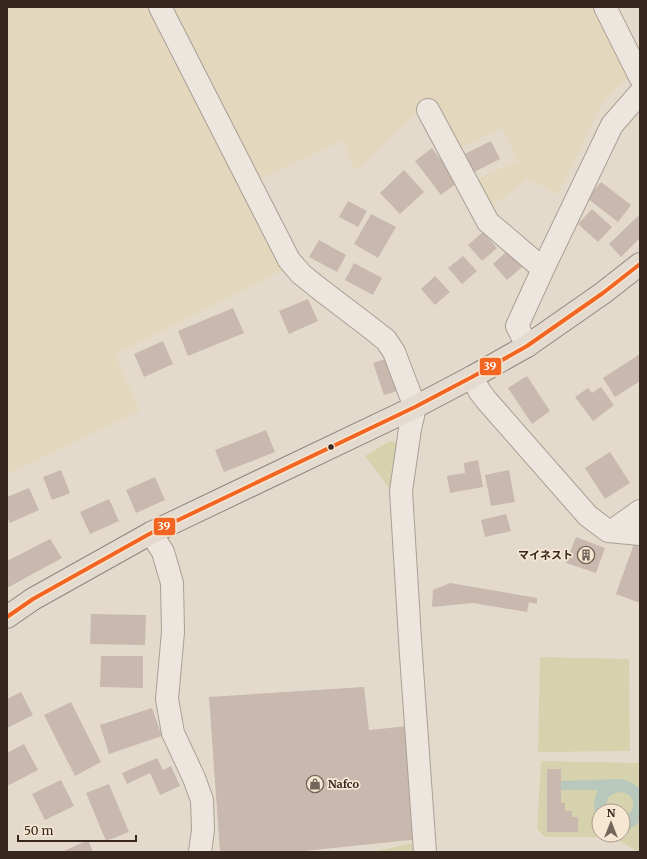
<svg xmlns="http://www.w3.org/2000/svg" width="647" height="859" viewBox="0 0 647 859" font-family="Merriweather,'Noto Sans JP',serif">
<style>
.farmland{fill:#e3d8bd}
.green{fill:#d6d2ae;fill-rule:evenodd}
.water{fill:#b8c8bc}
.building{fill:#c8b8ad}
.lines{fill:none;stroke-linecap:round;stroke-linejoin:round}
.minor-casing{stroke:#a99f95;stroke-width:24}
.major-casing{stroke:#8e857c;stroke-width:24}
.minor{stroke:#ece6de;stroke-width:22}
.major{stroke:#e3dbcf;stroke-width:22}
.bus-1-casing{stroke:#f5e7d2;stroke-width:7}
.bus-1{stroke:#f26522;stroke-width:4}
.bus-dot{fill:#37271e;stroke:#f5e7d2;stroke-width:1.5}
.labels{text-anchor:middle;stroke-width:3.5;stroke-linejoin:round;paint-order:stroke}
.poi-label{font-size:11px;font-weight:bold;fill:#37271e;stroke:#f5e7d2;text-anchor:end}
.line-badge{stroke:#f5e7d2;stroke-width:1.5}
.badge-label{font-size:11px;text-anchor:middle;font-weight:bold;fill:#fff}
</style>
<rect width="100%" height="100%" fill="#e4dacc"/>
<path class="farmland" d="M7 7H154L285 269 115 355 140 411 7 474Z
M169 7H598L632 76 618 86 598 111 558 195 527 178 488 210 474 180 518 161 502 128 454 151 431 98 356 171 342 141 257 180Z"/>
<path class="green" d="M390 441 403 444 392 492 365 456Z
M540 657 629 659 630 751 538 752Z
M541 761 640 763V851H636L614 837H545L537 829ZM599 811H623V835H599Z
M417 842V852H373Z"/>
<path class="water" d="M621 779C629 781 634 783 640 789V821C635 826 630 830 623 830V818C628 816 632 812 633 806 635 785 599 789 608 811H599V820C592 810 593 801 598 790H561L560 781Z"/>
<path class="building" d="M491 141 500 159 474 172 465 154Z
M432 148 458 182 441 195 415 161Z
M404 170 424 192 400 214 380 193Z
M601 182 631 205 618 222 587 198Z
M348 201 367 211 358 227 339 217Z
M592 209 612 227 598 242 578 224Z
M371 214 396 227 378 258 354 244Z
M638 216 640 219V238L621 257 609 244Z
M483 232 497 248 482 261 468 245Z
M319 240 346 255 337 272 309 257Z
M507 251 522 267 507 280 493 264Z
M463 256 477 271 462 284 448 268Z
M354 263 382 278 373 295 345 280Z
M435 276 450 292 435 305 421 289Z
M308 299 318 321 289 334 279 311Z
M233 308 244 333 188 356 178 331Z
M163 341 173 364 144 377 134 354Z
M640 354V381L615 397 603 378Z
M388 358 400 390 384 395 373 363Z
M527 376 550 411 532 424 508 388Z
M601 387 614 405 593 421 575 397 588 388 592 393Z
M266 430 275 452 224 472 215 450Z
M610 452 630 483 605 499 585 468Z
M478 460 483 487 450 493 447 476 465 473 464 463Z
M61 470 70 493 52 500 43 477Z
M509 470 515 502 491 506 485 475Z
M155 477 165 500 136 513 126 490Z
M29 488 39 510 10 523 7 516V497Z
M109 499 119 521 90 534 80 512Z
M506 514 511 531 485 537 481 520Z
M576 537 605 548 596 573 566 563Z
M50 539 62 558 7 588V561Z
M635 541 640 543V603L616 594Z
M450 583 537 598V604L529 602 527 612 473 603 432 607 433 590Z
M91 614 146 615 145 645 90 644Z
M101 656H143V688L100 687Z
M364 687 369 730 408 726 420 839 294 852H220L209 697Z
M21 692 33 715 7 728V699Z
M71 702 101 762 75 776 44 715Z
M152 708 162 736 109 754 100 725Z
M24 744 38 770 7 786V753Z
M157 758 163 770 171 766 180 786 160 795 150 773 127 784 122 773Z
M547 769H561V803H565V811H572V817H578V832H547Z
M61 780 74 806 45 820 32 794Z
M109 784 129 832 106 841 86 793Z
M88 840 93 852H65L64 851Z"/>
<g class="lines">
<defs>
<path id="minor" d="M160 7 289 260 301 274 321 290 367 325 386 340 394 352 415 407 410 429 401 491 411 655 425 852
M605 7 640 77
M428 110 488 222 543 269
M527 346 517 326 543 269 612 125 640 93
M472 377 480 392 487 401 588 516 608 531 640 534
M612 531 640 511
M151 533 163 552 172 583 173 632 167 699 173 733 194 778 202 800 203 830 200 852"/>
<path id="major" d="M7 617 33 599 151 533 415 407 472 377 527 346 603 293 640 264"/>
</defs>
<use href="#minor" class="minor-casing"/>
<use href="#major" class="major-casing"/>
<use href="#minor" class="minor"/>
<use href="#major" class="major"/>
<defs>
<path id="bus-1" d="M7 617 33 599 151 533 415 407 472 377 527 346 603 293 640 264"/>
</defs>
<use href="#bus-1" class="bus-1-casing"/>
<use href="#bus-1" class="bus-1"/>
</g>
<defs>
<symbol id="building-ring" viewBox="-11 -11 22 22"><circle r="9.5" fill="#f5e7d2" stroke="#74665b" stroke-width="1.5"/><path d="M-4-6H4V6H1V3H-1V6H-4ZM-2.5-4.3h1.7v1.8h-1.7ZM.8-4.3h1.7v1.8H.8ZM-2.5-1h1.7V.8h-1.7ZM.8-1h1.7V.8H.8Z" fill="#74665b"/></symbol>
<symbol id="shop-ring" viewBox="-11 -11 22 22"><circle r="9.5" fill="#f5e7d2" stroke="#74665b" stroke-width="1.5"/><path d="M-5-2.5h2.3a2.7 3.5 0 0 1 5.4 0H5L5.5 6h-11ZM-1.5-2.5h3a1.5 2.3 0 0 0-3 0Z" fill="#74665b"/></symbol>
</defs>
<g fill-rule="evenodd">
<use href="#building-ring" x="576" y="545" width="20" height="20"/>
<use href="#shop-ring" x="305" y="774" width="20" height="20"/>
</g>
<circle class="bus-dot" cx="331" cy="447" r="3.5"/>
<g class="labels">
<g class="poi-label">
<text x="573" y="559">マイネスト</text>
<text x="328" y="788" text-anchor="start">Nafco</text>
</g>
</g>
<g class="line-badge">
<rect x="479" y="357" width="23" height="19" rx="4" fill="#f26522"/>
<rect x="153" y="517" width="23" height="19" rx="4" fill="#f26522"/>
</g>
<g class="badge-label">
<text x="490" y="370">39</text>
<text x="164" y="530">39</text>
</g>
<rect width="647" height="859" fill="none" stroke="#37271e" stroke-width="16"/>
<g transform="translate(611 823)"><circle r="19" fill="#f5e7d2" stroke="#a99a8a"/>
<path d="M0-3L7 15L0 10L-7 15Z" fill="#74665b"/>
<text y="-6" font-size="11" font-weight="bold" text-anchor="middle" fill="#37271e">N</text>
</g>
<path d="M18 835v6h118v-6" fill="none" stroke="#37271e" stroke-width="2"/>
<text x="24" y="835" font-size="12" fill="#37271e" stroke="#f5e7d2" stroke-width="3" paint-order="stroke">50 m</text>
</svg>
